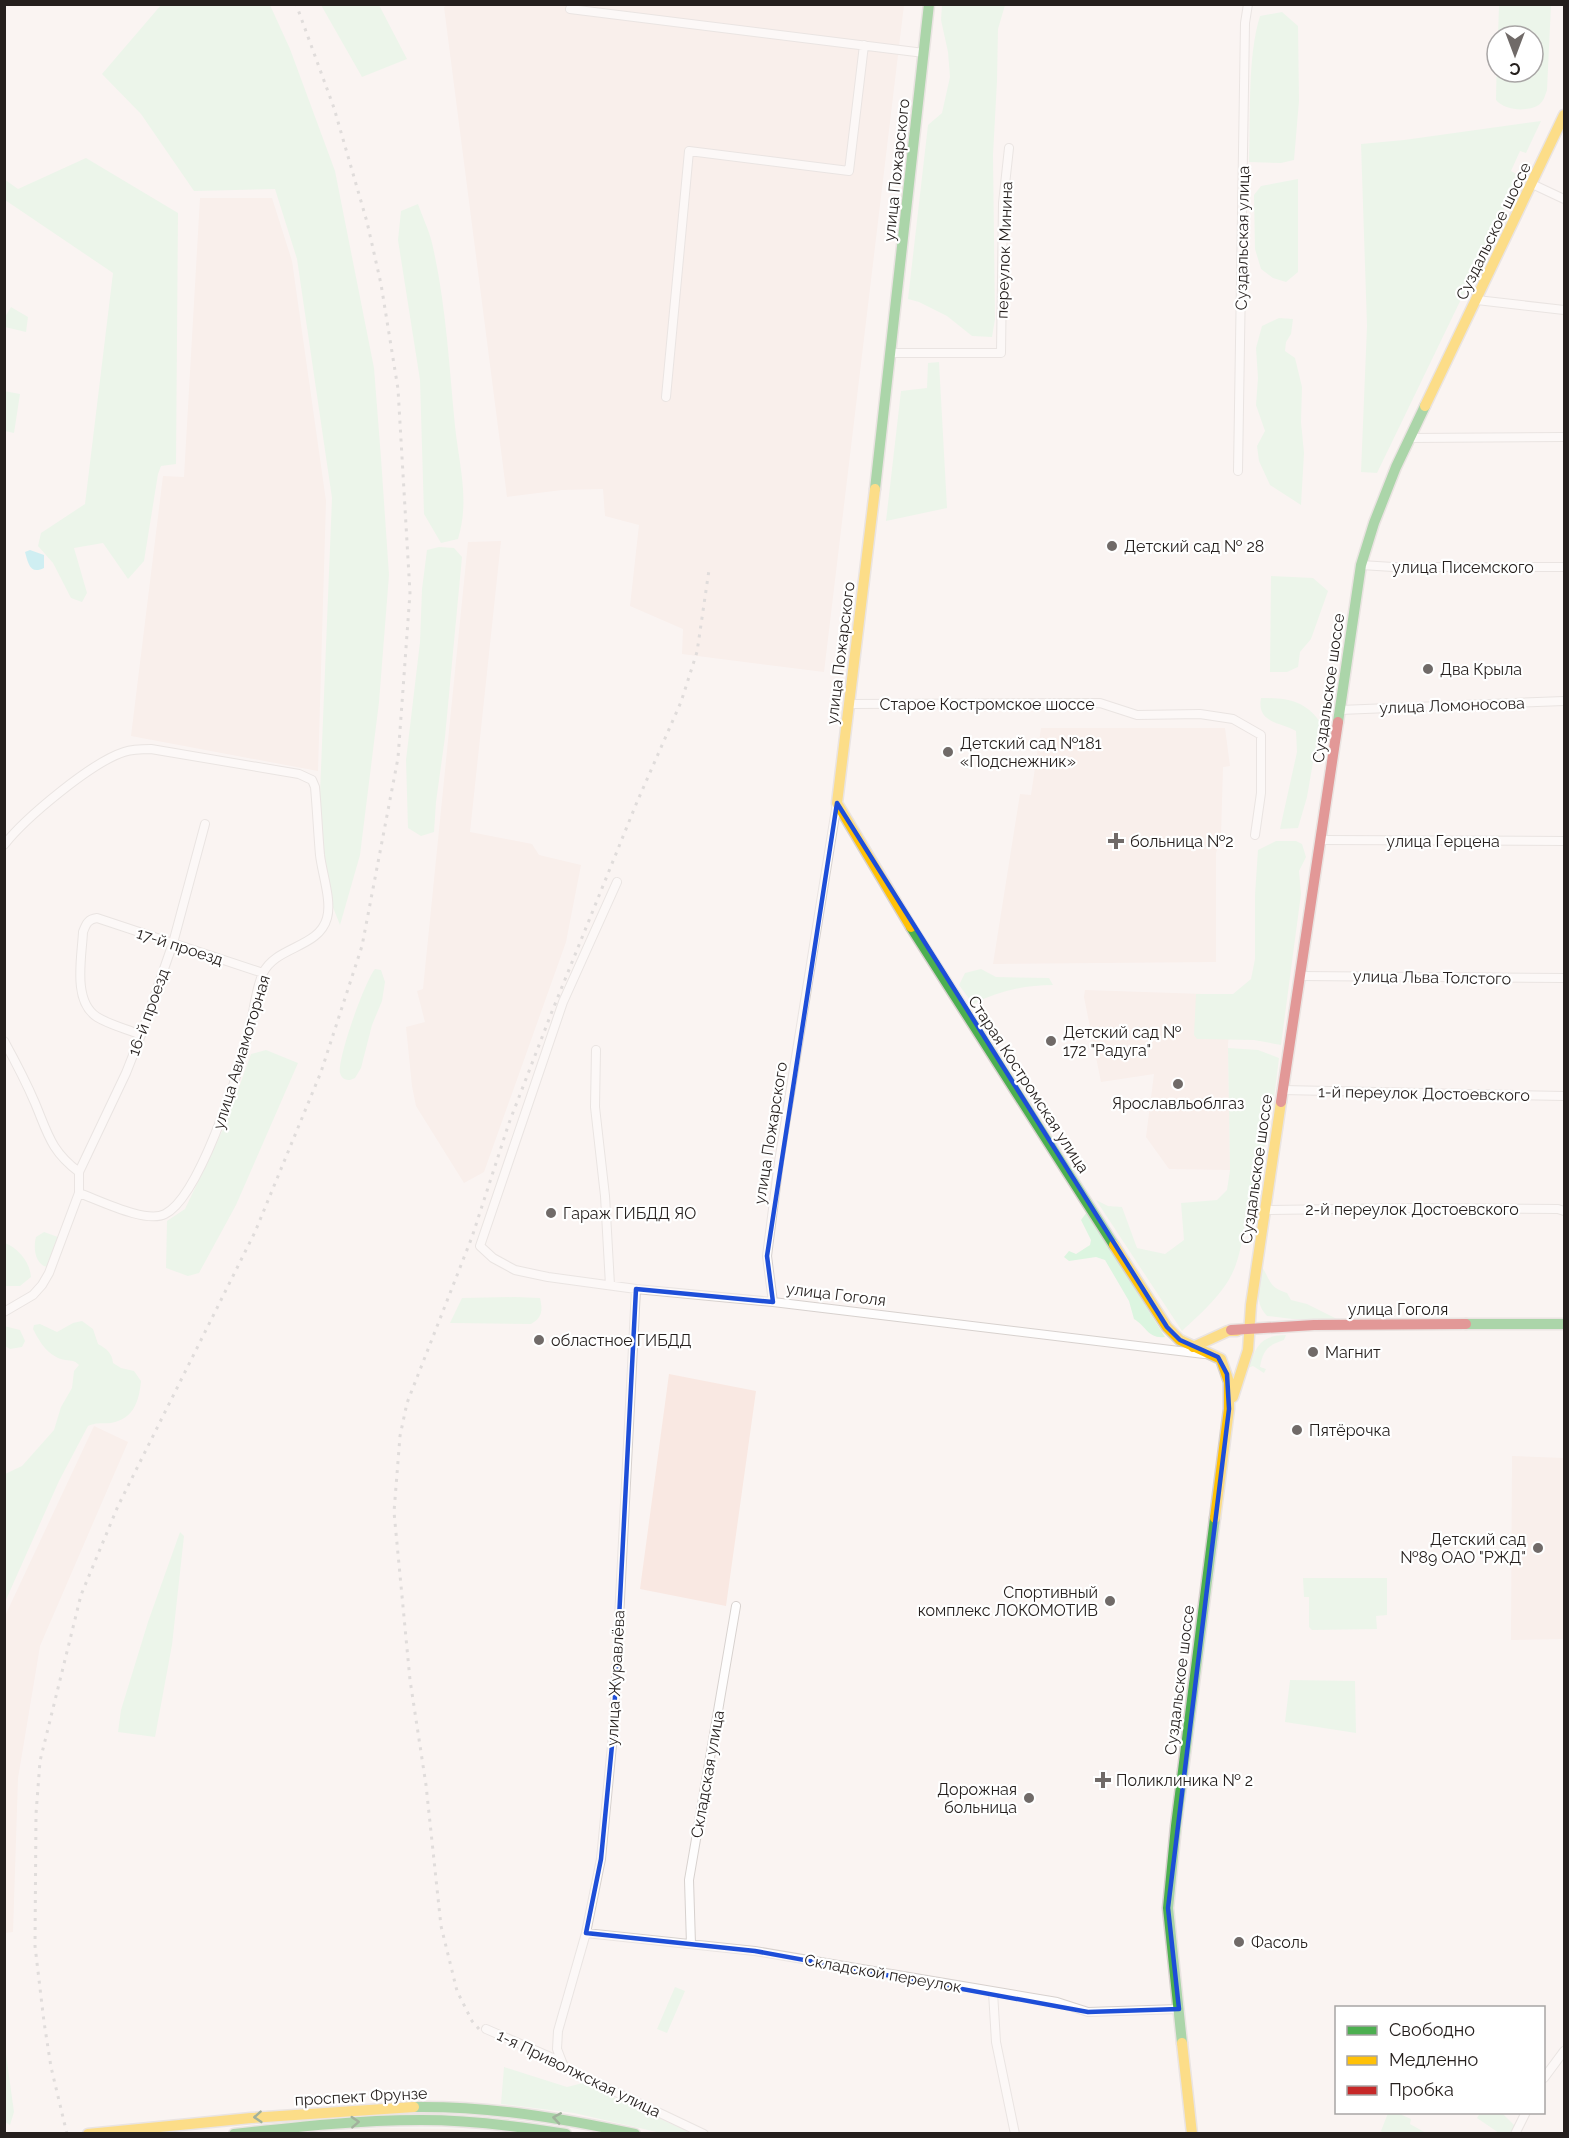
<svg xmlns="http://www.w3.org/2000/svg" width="1569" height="2138" viewBox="0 0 1569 2138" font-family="Raleway,sans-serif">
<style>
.built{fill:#f9e8e2}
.green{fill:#dcf5e0}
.water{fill:#9ce7f2}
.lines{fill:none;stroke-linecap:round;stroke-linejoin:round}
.street-casing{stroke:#d7d1ce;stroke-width:10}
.fast-casing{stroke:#d7d1ce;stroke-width:13}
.slow-casing{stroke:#d7d1ce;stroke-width:13}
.jam-casing{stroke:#d7d1ce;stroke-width:13}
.street{stroke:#fefdfd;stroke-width:8}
.fast{stroke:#4caf50;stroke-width:10}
.slow{stroke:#ffc107;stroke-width:10}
.jam{stroke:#c62828;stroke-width:10}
.rail{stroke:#c1bfbe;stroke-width:3;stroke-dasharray:3 6;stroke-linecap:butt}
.oneway{stroke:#376034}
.marked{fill:none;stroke:#1d4ed8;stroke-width:4.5;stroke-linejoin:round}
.poi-dot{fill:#706a68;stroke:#fff;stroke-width:2}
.labels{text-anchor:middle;stroke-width:4.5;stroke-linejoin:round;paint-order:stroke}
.street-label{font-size:16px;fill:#251f1d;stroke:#fff}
.poi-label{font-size:16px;fill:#251f1d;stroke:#fff;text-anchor:start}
</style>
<rect width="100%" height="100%" fill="#faf4f2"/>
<path class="built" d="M451 4 904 5 824 672 682 654 683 629 630 606 639 525 605 516 603 489 562 490 507 497 444 7Z
M200 198H272L292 261 326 501 318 771 131 736 163 476 184 477Z
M501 541 470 832 532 844 539 855 581 865 566 942 484 1172 464 1183 416 1106 412 1086 406 1027 425 1022 417 991 423 989 468 542Z
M1041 728H1225L1230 766 1223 767 1221 836 1216 853V962L993 964 1020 794 1031 795Z
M1085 990 1233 995 1228 1044 1230 1170 1169 1169 1146 1137 1154 1074 1101 1082 1084 997Z
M669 1374 756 1391 726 1606 640 1589Z
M94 1426 128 1442 40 1646 18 1778 13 1932 5 1933V1616Z
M1512 1456 1564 1458V1639L1511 1640Z
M380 2128 452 2129 489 2133H323Z"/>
<path class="green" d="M161 5H270L290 49 335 171 374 368 381 458 389 575 379 702 360 855 340 925 317 867 332 498 297 259 275 189 194 191 141 114 102 74Z
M321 5H379L407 59 362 77Z
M942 5H1005L998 29 997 81 993 155 995 319 992 337 972 336 947 316 919 302 908 299 928 125 942 113 950 77 948 52 941 20Z
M1499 5H1551L1547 90C1545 96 1543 103 1537 106 1525 112 1504 110 1496 100L1497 47V72H1533V36H1498Z
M1282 12 1298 26 1299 101 1294 160 1281 163 1249 162C1251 117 1247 58 1260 16Z
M1541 121 1526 153 1520 151 1511 171 1518 175 1496 227 1377 473 1361 472 1367 326 1361 144 1404 140Z
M86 158 178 213 176 464 161 466 158 474 144 561 128 579 103 543 74 548 87 593 82 602 71 598 53 563 38 546 41 533 85 504 113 273 5 200 4 179 18 189Z
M1298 179V272L1286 282 1273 278 1261 269 1255 249 1254 195 1261 186Z
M418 204C422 216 429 230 432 243 446 303 449 365 455 426 459 465 470 500 458 539L441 543 424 514 420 380 398 240 401 211Z
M11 307 28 317 26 332 5 327V317Z
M1279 318 1293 319 1291 334 1286 342 1285 351 1295 358 1302 387 1301 422 1304 453 1301 505 1270 485 1259 461 1257 446 1265 431 1256 405 1258 378 1256 348 1262 326Z
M939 362 947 508 886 521 901 391 927 388 928 363Z
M4 391 20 394 14 433 5 431Z
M439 547 454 548 462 557 445 737 436 802 434 832 421 836 408 828 406 760 420 642 422 589 427 550Z
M1271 576 1313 578 1328 591 1311 639 1300 652 1298 667 1287 672H1270Z
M1261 698C1287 698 1304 700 1320 722L1307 797 1298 828 1280 829 1297 752 1296 731C1282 722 1256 724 1261 698Z
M1276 841H1296L1302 844 1306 857 1299 871 1301 894 1281 1045 1254 1040 1197 1039 1194 1035 1196 994H1233L1251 979 1255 959V895L1258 850Z
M375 969 381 970 385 982 382 1001 372 1025 361 1068 355 1078 350 1080C345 1080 342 1079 340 1073 337 1059 365 981 375 969Z
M981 969 996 977 1049 978 1053 985C1025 985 998 991 973 1004L959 985 965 973Z
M1228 1048 1258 1050 1279 1058 1273 1107 1264 1133 1265 1152 1256 1204 1248 1208C1244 1227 1242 1249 1235 1267 1225 1293 1202 1312 1182 1331L1096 1200 1108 1206 1122 1207 1137 1248 1165 1254 1184 1240 1181 1203 1217 1200 1227 1190 1230 1170Z
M266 1050 298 1063 236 1205 199 1273 188 1276 166 1268 167 1221 185 1209 226 1123 251 1054Z
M1087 1212 1165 1337C1148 1339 1146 1326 1134 1319L1129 1301 1105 1260 1096 1257 1069 1261 1064 1257 1069 1251 1076 1254 1090 1245 1091 1240 1081 1220Z
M44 1232 58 1237 51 1260 47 1267C35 1264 33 1248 36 1237Z
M5 1243C18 1248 30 1262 31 1277L20 1286H5Z
M1262 1267C1271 1281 1269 1288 1287 1293L1291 1300 1307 1304 1337 1319H1293L1267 1316C1254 1303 1258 1283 1262 1267Z
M515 1297 540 1298C543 1311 542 1318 531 1324L450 1323 462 1298Z
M82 1321 93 1329 98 1344C107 1349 112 1353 113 1363L121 1368 134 1371 141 1381C139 1401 134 1419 111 1423 103 1424 97 1422 88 1426L59 1481 5 1602V1474L22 1466 54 1430 61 1407 72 1388 74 1371 79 1365C74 1360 72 1361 65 1360 49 1357 40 1343 33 1329L34 1325 40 1324 57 1332 73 1323Z
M4 1326 20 1330 25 1341 22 1347 10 1349 5 1346Z
M1286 1335 1284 1340C1268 1345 1263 1350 1260 1367L1266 1369 1264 1373 1253 1366 1248 1368C1256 1346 1261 1335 1286 1335Z
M180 1532 184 1536 172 1645 155 1737 118 1732 121 1710 148 1622Z
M1303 1578H1387V1615L1376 1616 1377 1629 1312 1630 1309 1627V1597H1304Z
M1290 1680 1355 1681 1356 1733 1285 1722Z
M675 1987 685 1991 667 2033 657 2029Z
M4 2040 14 2112 10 2125 5 2122Z
M504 2067 567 2087 583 2083 691 2133H661L574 2113 501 2104Z
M1403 2112 1402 2115 1411 2119 1410 2124 1426 2133 1384 2134 1381 2131 1388 2113Z
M1480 2113H1502L1516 2127 1509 2133H1499L1477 2118Z"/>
<path class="water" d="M30 550 44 555V568C30 575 28 563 25 552Z"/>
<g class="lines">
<defs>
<path id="street" d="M570 9 924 53
M1532 184 1564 199
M1477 300 1564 310
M891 353H1001L1003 203 1009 148
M666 397 689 151 849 171 864 45
M1410 438 1564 437
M1238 471 1245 23 1248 4
M1361 565 1393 567H1564
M849 704 1100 703 1137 715 1200 714 1233 719 1261 735V793L1255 835
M1340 710 1564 701
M1321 840 1564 841
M4 845C25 818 92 762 124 752 133 749 142 749 151 749L299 774 312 780 315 787C317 809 318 832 320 855 322 873 332 901 327 918 319 948 276 946 263 973 255 990 253 1020 247 1039 237 1077 199 1197 165 1214 146 1224 99 1200 79 1193
M617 882 563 1002 480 1246 493 1258 515 1270 548 1277 636 1289 773 1302 1204 1354
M1299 976 1564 978
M141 1035C127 1029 110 1025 97 1017 72 1001 82 956 83 932 86 924 88 919 97 918L263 973
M4 1041C15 1061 26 1082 35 1103 48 1134 51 1151 79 1172
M596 1050 595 1107 605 1196 610 1285
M1283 1090 1564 1096
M1266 1210 1412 1208 1558 1209 1564 1211
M773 1302 767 1256 779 1162 837 803
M4 1312 33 1295 42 1285 49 1273 79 1193V1172L126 1073 141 1035 173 943 205 824
M586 1933 755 1951 1057 2002 1088 2012 1179 2009
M691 1944 689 1880 736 1606
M993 1992 996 2042 1015 2134
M486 2029 562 2062 565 2068 704 2134
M562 2062 557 2049 558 2031 586 1933 601 1859 613 1735 636 1289
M1544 2078 1564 2051
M1515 2134 1526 2112"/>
<path id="fast" d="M875 489 929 4
M1338 722 1361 565 1374 523 1396 467 1425 406
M911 927 1114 1245
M1466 1324H1564
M1182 2043 1168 1908 1176 1826 1215 1518
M414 2107C489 2106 562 2118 635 2134
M234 2134C296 2127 358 2120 421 2120 469 2120 518 2126 566 2134"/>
<path id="slow" d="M1425 406 1564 115
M875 489 837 803 911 927
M1114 1245 1167 1327 1180 1340 1221 1359 1229 1382V1409L1215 1518
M1193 1347 1228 1331H1237
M1233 1397 1248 1350 1251 1305 1281 1102
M1182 2043 1192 2134
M88 2134 251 2118 414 2107"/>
<path id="jam" d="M1281 1102 1338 722
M1231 1330 1314 1325 1466 1324"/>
</defs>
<use href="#street" class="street-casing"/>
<use href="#fast" class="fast-casing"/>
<use href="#slow" class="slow-casing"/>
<use href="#jam" class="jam-casing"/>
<use href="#street" class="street"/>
<use href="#fast" class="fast"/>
<use href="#slow" class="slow"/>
<use href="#jam" class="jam"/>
<path class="rail" d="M479 2029 472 2021 457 1991 441 1926 426 1785 410 1680 394 1512 400 1436 407 1403 472 1237 509 1123 551 1014 637 802 681 702 697 652 709 570
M67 2134 51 2067 44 2022 35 1946 36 1814 40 1761 81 1595 118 1506 255 1232 321 1072 362 946 398 758 410 593 398 389 381 284 367 222 334 108 296 4"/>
</g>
<defs><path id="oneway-chevron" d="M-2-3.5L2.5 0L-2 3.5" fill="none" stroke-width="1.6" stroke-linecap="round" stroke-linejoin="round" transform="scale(1.5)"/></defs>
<g class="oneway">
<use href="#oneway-chevron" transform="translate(258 2117) rotate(176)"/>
<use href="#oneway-chevron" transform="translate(557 2118) rotate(-171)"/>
<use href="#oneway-chevron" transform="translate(355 2122) rotate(-3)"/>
</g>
<path d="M0 0H1569V2138H0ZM837 803 1167 1327 1180 1340 1218 1357 1227 1374 1229 1409 1168 1908 1179 2009 1088 2012 755 1951 586 1933 601 1859 613 1735 636 1289 773 1302 767 1256Z" fill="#faf4f2" fill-opacity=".55" fill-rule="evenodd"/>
<path class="marked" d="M837 803 1167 1327 1180 1340 1218 1357 1227 1374 1229 1409 1168 1908 1179 2009 1088 2012 755 1951 586 1933 601 1859 613 1735 636 1289 773 1302 767 1256Z"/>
<g class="poi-dot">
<circle cx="1112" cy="546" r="6"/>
<circle cx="1428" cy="669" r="6"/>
<circle cx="948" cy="752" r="6"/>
<path d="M1113 832h6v6h6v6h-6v6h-6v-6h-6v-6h6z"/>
<circle cx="1051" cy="1041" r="6"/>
<circle cx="1178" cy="1084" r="6"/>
<circle cx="551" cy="1213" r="6"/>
<circle cx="539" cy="1340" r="6"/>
<circle cx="1313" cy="1352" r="6"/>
<circle cx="1297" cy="1430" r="6"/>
<circle cx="1538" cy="1548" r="6"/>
<circle cx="1110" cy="1601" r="6"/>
<path d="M1100 1771h6v6h6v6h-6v6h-6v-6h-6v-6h6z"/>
<circle cx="1029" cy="1798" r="6"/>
<circle cx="1239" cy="1942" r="6"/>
</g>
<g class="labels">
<g class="street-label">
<text transform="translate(896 170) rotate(-84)" y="6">улица Пожарского</text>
<text transform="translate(1493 231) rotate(-64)" y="6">Суздальское шоссе</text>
<text transform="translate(1242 238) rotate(-89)" y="6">Суздальская улица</text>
<text transform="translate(1004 250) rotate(-88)" y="6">переулок Минина</text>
<text x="1463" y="573">улица Писемского</text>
<text transform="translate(840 653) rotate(-83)" y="6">улица Пожарского</text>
<text transform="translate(1328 688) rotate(-82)" y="6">Суздальское шоссе</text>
<text x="987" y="710">Старое Костромское шоссе</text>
<text transform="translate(1452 705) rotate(-2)" y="6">улица Ломоносова</text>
<text x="1443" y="847">улица Герцена</text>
<text transform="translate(180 946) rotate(18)" y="6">17-й проезд</text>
<text transform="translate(1432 977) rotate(1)" y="6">улица Льва Толстого</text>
<text transform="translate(148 1012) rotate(-70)" y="6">16-й проезд</text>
<text transform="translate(241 1052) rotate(-73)" y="6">улица Авиамоторная</text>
<text transform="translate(1029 1084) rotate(57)" y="6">Старая Костромская улица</text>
<text transform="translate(1424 1093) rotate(1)" y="6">1-й переулок Достоевского</text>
<text transform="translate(770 1133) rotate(-81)" y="6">улица Пожарского</text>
<text transform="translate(1256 1169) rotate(-82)" y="6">Суздальское шоссе</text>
<text x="1412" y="1215">2-й переулок Достоевского</text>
<text transform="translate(836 1294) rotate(7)" y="6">улица Гоголя</text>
<text x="1398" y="1315">улица Гоголя</text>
<text transform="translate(615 1678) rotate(-87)" y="6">улица Журавлёва</text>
<text transform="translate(1179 1680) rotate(-83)" y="6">Суздальское шоссе</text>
<text transform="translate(707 1774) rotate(-80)" y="6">Складская улица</text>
<text transform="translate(883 1973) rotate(10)" y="6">Складской переулок</text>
<text transform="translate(579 2073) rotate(26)" y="6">1-я Приволжская улица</text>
<text transform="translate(361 2096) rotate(-3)" y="6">проспект Фрунзе</text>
</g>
<g class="poi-label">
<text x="1124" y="552">Детский сад № 28</text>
<text x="1440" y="675">Два Крыла</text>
<text x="960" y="749">Детский сад №181<tspan x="960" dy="18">«Подснежник»</tspan></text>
<text x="1130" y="847">больница №2</text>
<text x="1063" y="1038">Детский сад №<tspan x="1063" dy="18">172 "Радуга"</tspan></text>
<text x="1178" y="1109" text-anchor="middle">Ярославльоблгаз</text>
<text x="563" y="1219">Гараж ГИБДД ЯО</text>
<text x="551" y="1346">областное ГИБДД</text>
<text x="1325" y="1358">Магнит</text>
<text x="1309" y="1436">Пятёрочка</text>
<text x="1526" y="1545" text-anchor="end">Детский сад<tspan x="1526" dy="18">№89 ОАО "РЖД"</tspan></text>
<text x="1098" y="1598" text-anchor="end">Спортивный<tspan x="1098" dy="18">комплекс ЛОКОМОТИВ</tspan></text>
<text x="1116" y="1786">Поликлиника № 2</text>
<text x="1017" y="1795" text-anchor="end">Дорожная<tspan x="1017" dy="18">больница</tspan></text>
<text x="1251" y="1948">Фасоль</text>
</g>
</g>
<rect width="1569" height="2138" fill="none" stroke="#251f1d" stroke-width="12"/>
<rect x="1335" y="2006" width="210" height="108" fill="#ffffff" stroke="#a8a5a5" stroke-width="1.5"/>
<rect x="1347" y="2026" width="30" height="9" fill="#4caf50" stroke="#a8a5a5" stroke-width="1.5"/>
<text x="1389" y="2036" font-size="18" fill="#251f1d">Свободно</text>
<rect x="1347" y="2056" width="30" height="9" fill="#ffc107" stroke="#a8a5a5" stroke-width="1.5"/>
<text x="1389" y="2066" font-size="18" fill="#251f1d">Медленно</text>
<rect x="1347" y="2086" width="30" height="9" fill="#c62828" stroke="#a8a5a5" stroke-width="1.5"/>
<text x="1389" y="2096" font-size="18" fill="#251f1d">Пробка</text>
<g transform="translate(1515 54) rotate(180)"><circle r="28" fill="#ffffff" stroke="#a8a5a5" stroke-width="1.5"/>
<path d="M0-4.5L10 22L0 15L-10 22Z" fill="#706a68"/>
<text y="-9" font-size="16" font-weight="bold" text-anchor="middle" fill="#251f1d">С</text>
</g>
</svg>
